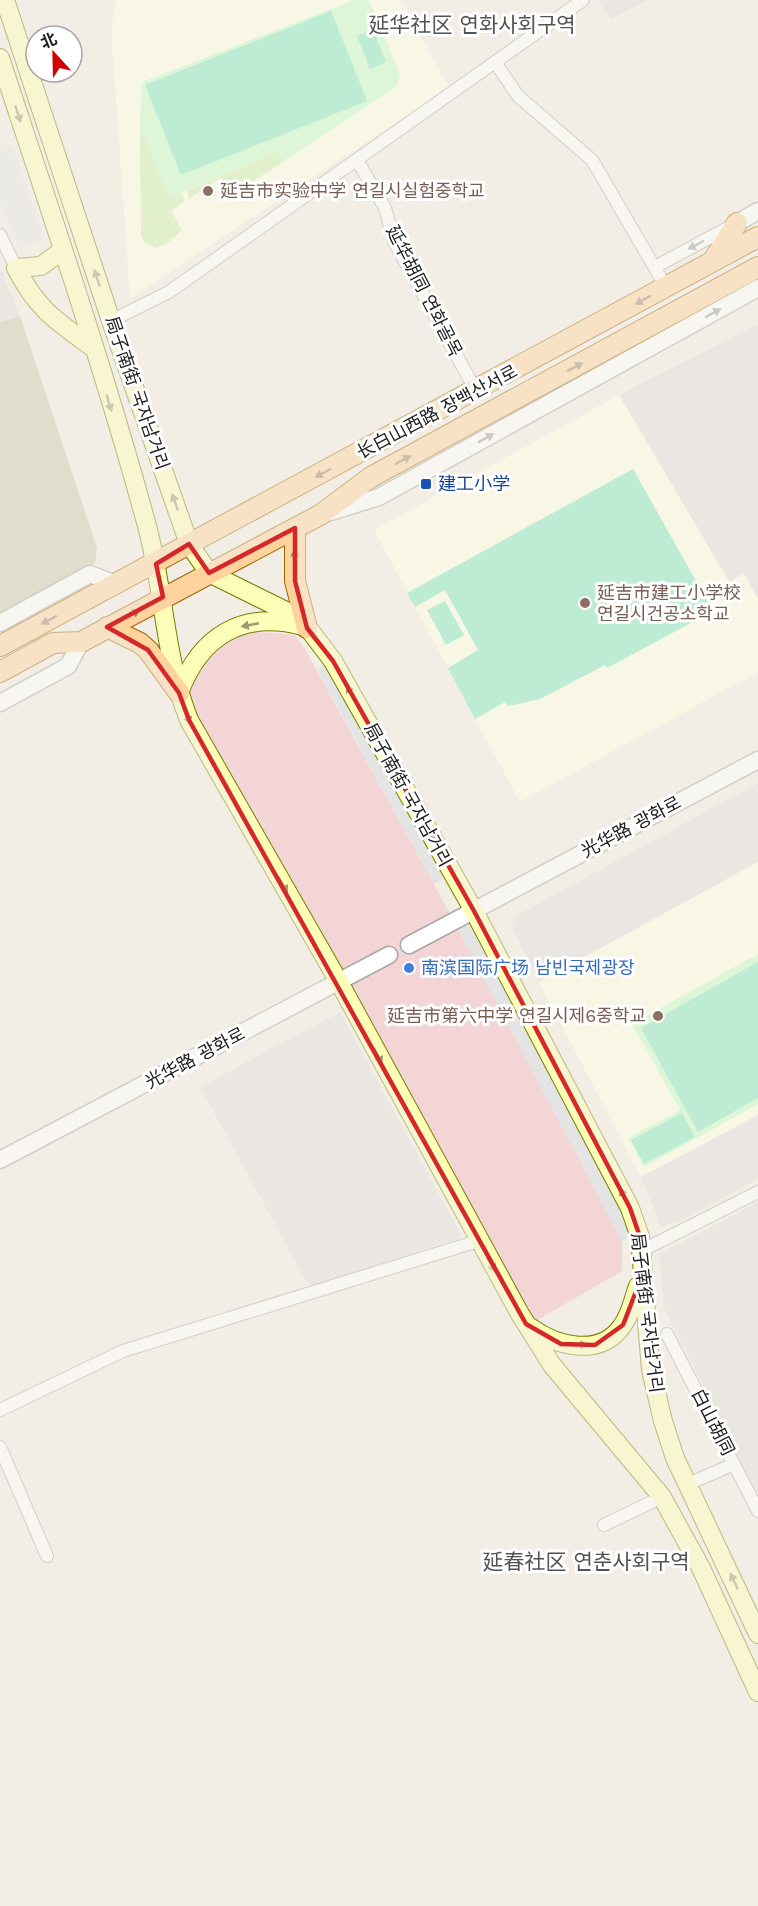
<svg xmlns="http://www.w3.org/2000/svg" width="758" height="1906" viewBox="0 0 758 1906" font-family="'Work Sans','Noto Sans SC','Noto Sans KR',sans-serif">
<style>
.residential{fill:#dfdddd}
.commercial{fill:#f3d5d5}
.education{fill:#fffee2}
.construction{fill:#c7c7b1}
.grass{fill:#cdefa9}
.park{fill:#c1fec5}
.pitch{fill:#7fe6bc}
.parking{fill:#e4e4e4}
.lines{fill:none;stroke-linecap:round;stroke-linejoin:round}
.minor-casing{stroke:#a7a7a7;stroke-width:14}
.tertiary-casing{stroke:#a7a7a7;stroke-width:19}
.secondary-casing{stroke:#737f00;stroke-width:20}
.primary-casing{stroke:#9d6600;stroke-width:22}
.minor{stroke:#fff;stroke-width:12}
.tertiary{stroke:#fff;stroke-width:16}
.secondary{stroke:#fcfeb7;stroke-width:18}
.primary{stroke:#ffd39e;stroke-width:20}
.oneway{fill:#999a73}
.oneway2{fill:#9b9b9b}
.oneway3{fill:#9b8265}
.marked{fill:none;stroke:#d62828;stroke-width:4.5;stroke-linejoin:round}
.education-dot{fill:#8d6e63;stroke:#fff;stroke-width:2}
.transit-dot{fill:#1a4fb4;stroke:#fff;stroke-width:2}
.shop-dot{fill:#3f7fe0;stroke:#fff;stroke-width:2}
.labels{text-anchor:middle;stroke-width:6;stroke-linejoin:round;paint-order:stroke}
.education-label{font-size:18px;fill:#785e54;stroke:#fff;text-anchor:start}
.street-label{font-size:18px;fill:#202020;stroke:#fff}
.transit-label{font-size:18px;fill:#164399;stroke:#fff;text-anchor:start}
.shop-label{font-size:18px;fill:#366cbe;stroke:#fff;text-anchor:start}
.quarter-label{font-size:21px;fill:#535353;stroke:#fff}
</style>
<rect width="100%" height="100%" fill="#f2eee6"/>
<path class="residential" d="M598 0H649L611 19Z
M0 268 20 316 0 322Z
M758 324V599L744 574 730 582 619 395Z
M758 783V862L539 982 512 927 514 917Z
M340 1012 462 1237 312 1286 304 1277 200 1087Z
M758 1115V1179L684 1219 661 1227 641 1177Z
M758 1202V1495L664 1308 659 1254Z"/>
<path class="commercial" d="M261 632 295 635 305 649 434 884 622 1239V1271L534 1322 188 700 193 678 212 653 228 640 244 634Z"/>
<path class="education" d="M116 0H401L449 88 130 298 111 30Z
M619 395 729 582 744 574 758 599V672L520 802 374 530Z
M758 862V1115L641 1177 539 982Z"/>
<path class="construction" d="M20 316 97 548 95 563 0 615V322Z"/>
<path class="grass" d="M140 126 169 198 181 193 185 201 171 211 182 230 166 244 155 248 144 242 141 235Z
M279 151 283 162 233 194 221 177 189 199 187 191Z"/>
<path class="park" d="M354 0H369L400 75 396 87 283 162 279 151 169 198 140 126 142 82Z
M758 954V1104L644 1167 628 1138 680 1110 632 1024Z"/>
<path class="pitch" d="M331 11 367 101 181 175 145 85Z
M373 29 386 62 370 69 357 36Z
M633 469 713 611 607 668 605 665 540 699 508 706 505 702 475 719 448 668 478 650 445 590 415 607 407 593Z
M445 601 464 635 446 645 427 610Z
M758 962V1098L698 1132 641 1028Z
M682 1113 695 1137 644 1164 631 1140Z"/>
<path class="parking" d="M0 145 12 146 45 240 19 249 0 202Z
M326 663 445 878 434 884 317 669Z
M454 922H465L473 929 630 1222 633 1234 622 1242Z"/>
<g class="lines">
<defs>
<path id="minor" d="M495 62 518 96 592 160 666 287
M357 160 385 208 394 241 476 391
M0 235 16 268
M655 267 733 225
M111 321 169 292 583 0
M641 1251 758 1192
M667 1334 758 1511
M0 1410 123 1351 478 1241
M0 1447 47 1556
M688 1484 734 1464
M604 1525 662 1497"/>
<path id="tertiary" d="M737 223 758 211
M327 513 379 497 758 288
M0 623 90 574 116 584
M0 703 68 666 81 642
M409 945 758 760
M0 1160 389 955"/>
<path id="secondary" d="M5 0 111 321 189 544 209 573 294 615 305 624 333 661 474 911 630 1208 640 1237 651 1370 663 1421 675 1458 758 1634
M0 58C51 213 104 368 147 526 164 589 165 660 189 720L339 982 520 1314 552 1365 662 1497 701 1568 758 1692
M16 268C37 309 55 320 92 347
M16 268 41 266 63 250
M179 693C200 636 242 610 303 626
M530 1327C556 1346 600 1358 622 1326 631 1314 633 1300 638 1286"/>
<path id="primary" d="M714 259 737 223
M295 528V581L307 628
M107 627 140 643 148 650 179 693
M0 646 758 237
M0 672 53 643 81 642 320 515 371 477 758 267"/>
</defs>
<use href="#minor" class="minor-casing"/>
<use href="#tertiary" class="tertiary-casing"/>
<use href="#secondary" class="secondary-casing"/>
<use href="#primary" class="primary-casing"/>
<use href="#minor" class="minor"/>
<use href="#tertiary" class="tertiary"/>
<use href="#secondary" class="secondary"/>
<use href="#primary" class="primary"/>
</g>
<defs><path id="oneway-solid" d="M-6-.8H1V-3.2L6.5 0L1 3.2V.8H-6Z" transform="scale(1.5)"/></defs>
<g class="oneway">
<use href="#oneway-solid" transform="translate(18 114) rotate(72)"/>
<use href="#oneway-solid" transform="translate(97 278) rotate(-108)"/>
<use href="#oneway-solid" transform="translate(109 403) rotate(73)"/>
<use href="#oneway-solid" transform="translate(175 502) rotate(-109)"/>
<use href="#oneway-solid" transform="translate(250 625) rotate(169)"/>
<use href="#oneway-solid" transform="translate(351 693) rotate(-119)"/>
<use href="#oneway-solid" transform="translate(187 716) rotate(66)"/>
<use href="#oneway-solid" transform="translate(283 885) rotate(60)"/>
<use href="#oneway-solid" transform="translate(378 1056) rotate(62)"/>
<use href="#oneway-solid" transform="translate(624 1196) rotate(-117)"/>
<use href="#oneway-solid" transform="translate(491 1264) rotate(61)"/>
<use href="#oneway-solid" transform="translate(579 1345)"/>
<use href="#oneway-solid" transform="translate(734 1581) rotate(-115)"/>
</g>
<g class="oneway2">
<use href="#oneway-solid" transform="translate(696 245) rotate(152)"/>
<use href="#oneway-solid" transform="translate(713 313) rotate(-29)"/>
<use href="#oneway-solid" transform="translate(486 438) rotate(-29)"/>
</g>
<g class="oneway3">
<use href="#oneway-solid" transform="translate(643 300) rotate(151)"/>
<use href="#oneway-solid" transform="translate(575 367) rotate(-28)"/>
<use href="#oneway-solid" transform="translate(403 460) rotate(-28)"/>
<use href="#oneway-solid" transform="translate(323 473) rotate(152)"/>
<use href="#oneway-solid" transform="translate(295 558) rotate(-91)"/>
<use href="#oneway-solid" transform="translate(132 614) rotate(-28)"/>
<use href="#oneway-solid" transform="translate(49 620) rotate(152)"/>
</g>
<path d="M0 0H758V1906H0ZM295 528V581L307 628 333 661 474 911 630 1208 640 1237 642 1276 623 1325 595 1345 561 1344 526 1324 189 720 179 693 148 650 107 627 163 597 156 564 189 544 209 573Z" fill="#f2eee6" fill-opacity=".55" fill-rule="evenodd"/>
<path class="marked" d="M295 528V581L307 628 333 661 474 911 630 1208 640 1237 642 1276 623 1325 595 1345 561 1344 526 1324 189 720 179 693 148 650 107 627 163 597 156 564 189 544 209 573Z"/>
<g class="education-dot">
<circle cx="208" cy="191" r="6"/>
<circle cx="585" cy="603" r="6"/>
<circle cx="658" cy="1016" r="6"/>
</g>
<rect class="transit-dot" x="420" y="478" width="12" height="12" rx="3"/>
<circle class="shop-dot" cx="409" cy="968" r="6"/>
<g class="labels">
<g class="education-label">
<text x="220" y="197">延吉市实验中学 연길시실험중학교</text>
<text x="597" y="599">延吉市建工小学校<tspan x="597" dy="21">연길시건공소학교</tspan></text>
<text x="646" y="1022" text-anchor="end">延吉市第六中学 연길시제6중학교</text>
</g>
<g class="street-label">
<text transform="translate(424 291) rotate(63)" y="6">延华胡同 연화골목</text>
<text transform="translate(137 393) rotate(71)" y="6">局子南街 국자남거리</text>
<text transform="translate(437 412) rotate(-28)" y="6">长白山西路 장백산서로</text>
<text transform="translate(408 795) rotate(61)" y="6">局子南街 국자남거리</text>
<text transform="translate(631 827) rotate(-28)" y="6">光华路 광화로</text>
<text transform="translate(195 1058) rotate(-28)" y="6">光华路 광화로</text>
<text transform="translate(647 1313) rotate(83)" y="6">局子南街 국자남거리</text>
<text transform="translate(713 1422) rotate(63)" y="6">白山胡同</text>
</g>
<g class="transit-label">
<text x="438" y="490">建工小学</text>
</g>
<g class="shop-label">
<text x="421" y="974">南滨国际广场 남빈국제광장</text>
</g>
<g class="quarter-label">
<text x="472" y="32">延华社区 연화사회구역</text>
<text x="586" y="1569">延春社区 연춘사회구역</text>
</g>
</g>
<g transform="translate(54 54) rotate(338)"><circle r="28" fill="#ffffff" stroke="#a6a6a6" stroke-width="1.5"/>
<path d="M0-4.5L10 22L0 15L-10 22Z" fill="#d10004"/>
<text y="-9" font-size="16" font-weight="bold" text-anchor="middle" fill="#202020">北</text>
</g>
</svg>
